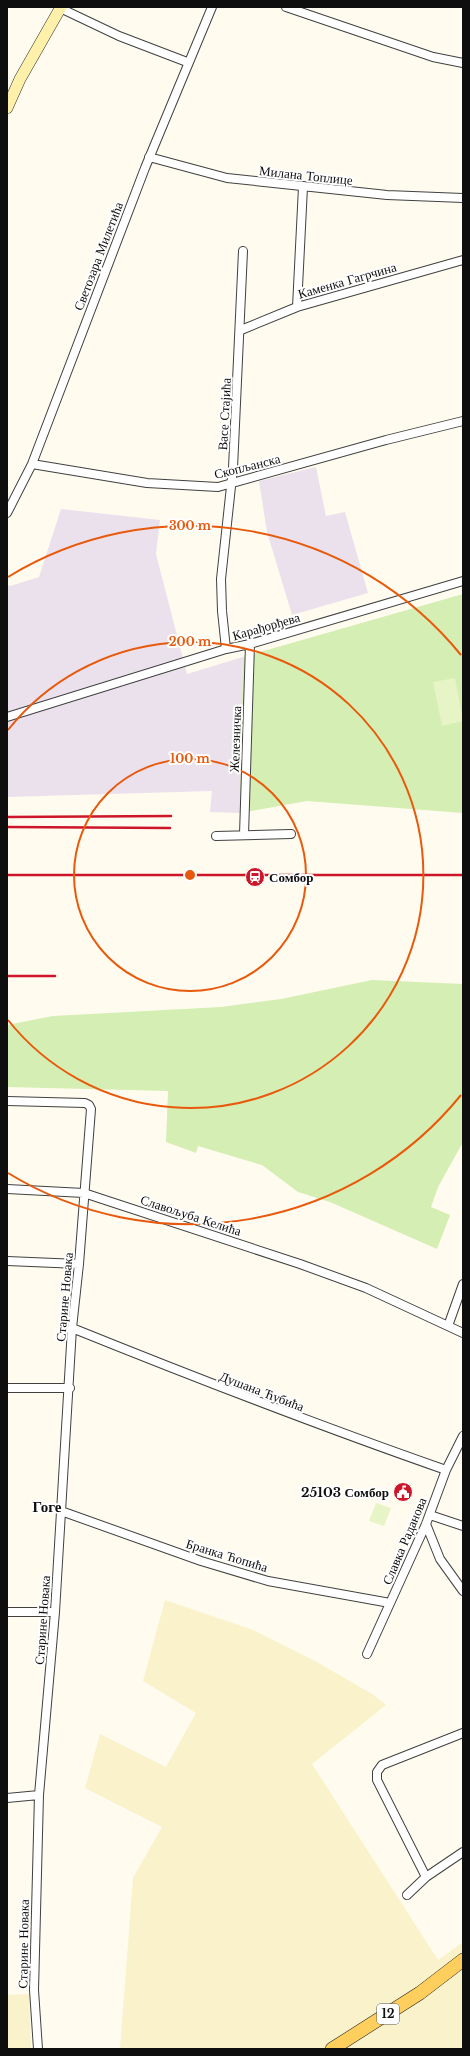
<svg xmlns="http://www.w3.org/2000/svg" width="470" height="2056" viewBox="0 0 470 2056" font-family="'Libre Baskerville',serif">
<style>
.industrial{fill:#ebe1ed}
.farmland{fill:#f9f2cb}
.green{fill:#d5eeb3}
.pitch{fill:#e7f4c6}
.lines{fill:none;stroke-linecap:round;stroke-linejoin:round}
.minor-casing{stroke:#414141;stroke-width:10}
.secondary-casing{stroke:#303030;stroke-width:12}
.primary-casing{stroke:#1f1f1f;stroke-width:14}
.minor{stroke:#fff;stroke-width:8}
.secondary{stroke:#fff1a9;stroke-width:11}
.primary{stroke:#ffcf5e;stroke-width:13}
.rail{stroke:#cd1629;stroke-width:2.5}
.ring{fill:none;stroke:#e8590c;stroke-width:2}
.labels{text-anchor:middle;stroke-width:4;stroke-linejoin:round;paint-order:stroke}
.shield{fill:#fff;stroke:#565656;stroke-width:1}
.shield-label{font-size:12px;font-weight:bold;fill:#0e0e0e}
.street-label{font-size:13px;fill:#0e0e0e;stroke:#fff}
.poi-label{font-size:13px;font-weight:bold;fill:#0e0e0e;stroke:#fff;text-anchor:start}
.quarter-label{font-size:15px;font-weight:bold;fill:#0e0e0e;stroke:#fff}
.centre{fill:#e8590c;stroke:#fff;stroke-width:2}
.ring-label{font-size:12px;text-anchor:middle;font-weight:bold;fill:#e8590c;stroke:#fff;stroke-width:4;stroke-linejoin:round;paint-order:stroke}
</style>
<rect width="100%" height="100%" fill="#fffbee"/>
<path class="industrial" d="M316 467 326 516 345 512 368 593 292 615 267 532 259 481Z
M61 509 160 520 156 554 187 674 243 657 240 813 210 812 212 791 7 797V585L10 586 39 577Z"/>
<path class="farmland" d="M165 1600 253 1630 315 1661 372 1694 386 1705 312 1764 438 1960 463 1942V2049H120L133 1878 162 1827 85 1788 100 1734 166 1767 196 1713 143 1681Z
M29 1994 31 2049H7V1995Z"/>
<path class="green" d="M463 594V813L307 801 240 813 243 657Z
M372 980 463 984V1142L438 1187 431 1207 450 1215 437 1249 330 1202 298 1192 262 1165 198 1146 196 1153 166 1142 168 1091 7 1087V1025L53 1016 221 1007 281 999Z"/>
<path class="pitch" d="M455 678 463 721 442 726 433 682Z
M376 1503 391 1508 384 1526 369 1521Z"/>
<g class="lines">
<defs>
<path id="minor" d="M286 7 433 57 463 63
M60 8 119 36 187 62
M149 157 227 178 387 195 463 198
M297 307 303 187
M241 330 297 307 463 260
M32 464 147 483 218 487 386 440 463 421
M7 513 32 464 145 168 212 7
M226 649 222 611 221 579 233 468 243 251
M7 717 226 649 250 644 463 581
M244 835 250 644
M216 836 291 834
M7 1101 85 1103 89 1105 91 1109 79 1264 72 1328 55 1612 39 1795 34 1990 38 2049
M7 1189 84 1193 99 1198 300 1264 366 1288 463 1333
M7 1261 79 1264
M448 1326 463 1284
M72 1328C196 1378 320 1426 446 1470
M7 1388H70
M61 1511 201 1561 268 1581 390 1603
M430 1515 463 1526
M426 1524 440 1559 463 1591
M7 1612H55
M367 1654 426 1524 446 1470 463 1436
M7 1798 39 1795
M426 1877 377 1780V1772L382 1765 463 1733
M407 1895 426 1877 463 1852"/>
<path id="secondary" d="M7 108 20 79 61 7"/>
<path id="primary" d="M332 2049 420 1993 463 1960"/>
</defs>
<use href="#minor" class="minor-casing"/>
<use href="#secondary" class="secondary-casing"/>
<use href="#primary" class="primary-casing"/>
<use href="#minor" class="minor"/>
<use href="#secondary" class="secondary"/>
<use href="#primary" class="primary"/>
<path class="rail" d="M7 817 171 816
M7 827 170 828
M7 875H463
M7 976H55"/>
</g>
<g class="ring">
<circle cx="190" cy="875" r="116"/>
<path d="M8 730A233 233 0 1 1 8 1020"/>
<path d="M461 1095A349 349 0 0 1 8 1173M8 577A349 349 0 0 1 461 655"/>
</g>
<defs>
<symbol id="station-disc" viewBox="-11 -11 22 22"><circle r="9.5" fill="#cd1629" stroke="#fff"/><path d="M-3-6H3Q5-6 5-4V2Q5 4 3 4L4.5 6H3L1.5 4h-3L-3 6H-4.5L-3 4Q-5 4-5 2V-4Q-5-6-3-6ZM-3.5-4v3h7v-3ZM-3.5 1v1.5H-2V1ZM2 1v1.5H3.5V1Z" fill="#fff"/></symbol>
<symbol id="civic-disc" viewBox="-11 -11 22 22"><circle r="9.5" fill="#cd1629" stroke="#fff"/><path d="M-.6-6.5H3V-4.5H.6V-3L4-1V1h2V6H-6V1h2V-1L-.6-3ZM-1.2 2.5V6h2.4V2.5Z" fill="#fff"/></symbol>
</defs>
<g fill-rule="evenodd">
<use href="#station-disc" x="244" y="866" width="22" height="22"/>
<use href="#civic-disc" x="392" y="1481" width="22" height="22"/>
</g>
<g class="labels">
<rect class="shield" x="377" y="2004" width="22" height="20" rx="3"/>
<g class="shield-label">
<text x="388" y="2018">12</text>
</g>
<g class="street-label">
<text transform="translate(306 175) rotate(6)" y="5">Милана Топлице</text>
<text transform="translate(98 256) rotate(-69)" y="5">Светозара Милетића</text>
<text transform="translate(347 280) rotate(-16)" y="5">Каменка Гагрчина</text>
<text transform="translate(224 414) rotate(-87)" y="5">Васе Стајића</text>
<text transform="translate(247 466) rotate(-14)" y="5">Скопљанска</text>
<text transform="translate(266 626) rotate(-16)" y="5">Карађорђева</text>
<text transform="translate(235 739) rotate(-88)" y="5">Железничка</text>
<text transform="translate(191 1215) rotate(18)" y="5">Славољуба Келића</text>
<text transform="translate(64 1297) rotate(-85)" y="5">Старине Новака</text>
<text transform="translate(262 1391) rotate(21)" y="5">Душана Ћубића</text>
<text transform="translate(404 1541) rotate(-67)" y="5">Славка Раданова</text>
<text transform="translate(227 1555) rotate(17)" y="5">Бранка Ћопића</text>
<text transform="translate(42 1620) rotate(-86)" y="5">Старине Новака</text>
<text transform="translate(23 1944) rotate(-89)" y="5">Старине Новака</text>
</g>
<g class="poi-label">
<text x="269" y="882">Сомбор</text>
<text x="389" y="1497" text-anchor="end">25103 Сомбор</text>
</g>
<g class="quarter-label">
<text x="47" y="1512">Гоге</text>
</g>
</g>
<circle cx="190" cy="875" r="6" class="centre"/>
<g class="ring-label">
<text x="190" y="530">300 m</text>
<text x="190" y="646">200 m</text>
<text x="190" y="763">100 m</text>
</g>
<rect width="470" height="2056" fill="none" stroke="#0e0e0e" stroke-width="16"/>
</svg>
